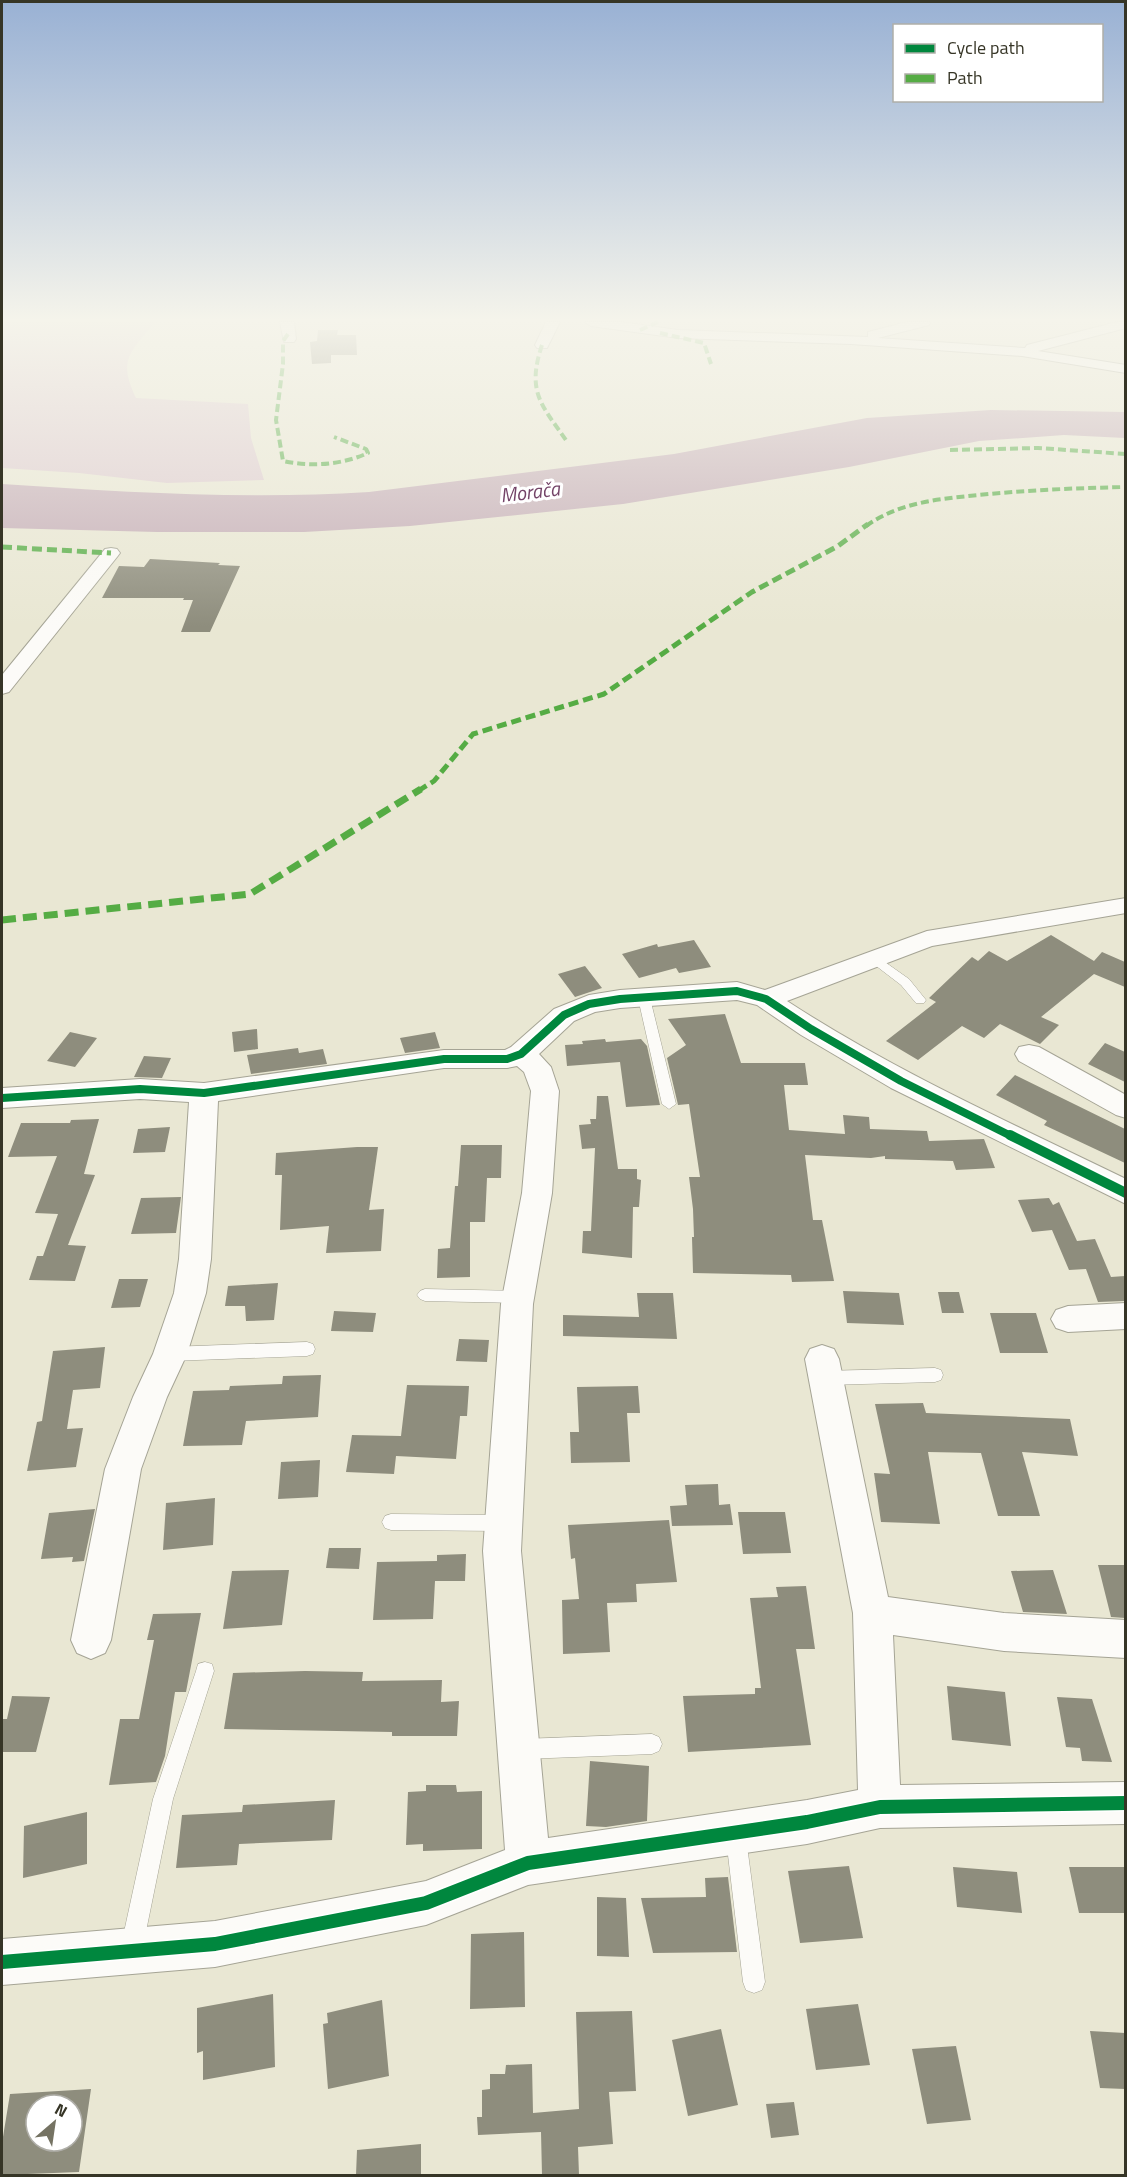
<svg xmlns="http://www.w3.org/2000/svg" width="1127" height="2177" viewBox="0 0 1127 2177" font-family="'Titillium Web',sans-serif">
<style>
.green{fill:#ddcacf}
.water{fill:#c4acb6}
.building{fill:#8e8d7d;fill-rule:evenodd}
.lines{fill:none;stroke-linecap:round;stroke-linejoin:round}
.service-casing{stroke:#a5a495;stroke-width:1}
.minor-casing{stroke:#a5a495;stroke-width:2}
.service{fill:#fcfbf8;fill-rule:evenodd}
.minor{fill:#fcfbf8;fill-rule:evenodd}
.quiet-far2{stroke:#55ac44;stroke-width:4;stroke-dasharray:8 4;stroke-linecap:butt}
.quiet-far1{stroke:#55ac44;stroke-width:5;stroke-dasharray:10 5;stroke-linecap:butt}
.quiet{stroke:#55ac44;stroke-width:7;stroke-dasharray:14 7;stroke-linecap:butt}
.cycleway-far2-casing{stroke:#fff;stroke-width:12}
.cycleway-far1-casing{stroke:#fff;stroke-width:14}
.cycleway-casing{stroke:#fff;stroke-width:17}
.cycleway-far2{stroke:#00873e;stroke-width:8}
.cycleway-far1{stroke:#00873e;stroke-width:10}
.cycleway{stroke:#00873e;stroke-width:14}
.labels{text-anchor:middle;stroke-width:6;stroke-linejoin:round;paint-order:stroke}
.far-water-label{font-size:20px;font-style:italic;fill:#744468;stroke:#fff}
</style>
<rect width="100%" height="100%" fill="#e9e7d3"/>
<path class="green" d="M2 322H155C131 352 117 359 136 398L248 404 251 438 264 480 167 483 79 473 2 468Z"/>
<path class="water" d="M991 410 1125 412V438L1064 435 979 441 849 467 623 504 410 526 304 532H157L2 528V484C123 492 247 500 369 492L674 454 867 418Z"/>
<path class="building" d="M318 330H338L337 335H356L357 355H331V363L312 364 310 342 317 341Z
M150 559 220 563 218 565 240 566 210 632H181L193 600H183L184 598H102L119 566 144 567Z
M1051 935 1094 961 1102 952 1125 962V987L1094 974 1041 1017 1059 1025 1040 1044 1000 1024 984 1038 962 1026 918 1060 886 1041 936 1002 929 998 972 957 978 961 989 951 1007 961Z
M694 940 711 967 679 973 676 968 639 978 622 954 657 944 658 947Z
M585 966 602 988 575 997 558 974Z
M725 1014 741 1063H805L808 1085H784L789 1130 845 1134 843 1115 869 1117 870 1129 927 1131 929 1141 984 1139 995 1168 956 1170 953 1161 885 1159V1156L871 1158 805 1155 813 1220H822L834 1281 792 1282 791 1275 693 1273 692 1237H694L693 1209 689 1177H700L689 1104 678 1105 667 1058 686 1045 668 1019Z
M257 1029 258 1049 234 1052 232 1032Z
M70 1032 97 1038 75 1067 47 1061Z
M435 1032 440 1048 405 1053 400 1038Z
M605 1039 606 1042 641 1039 647 1046 660 1105 626 1107 620 1062 567 1066 565 1045 583 1044 582 1041Z
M1105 1043 1125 1052V1082L1088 1064Z
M298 1048 299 1053 323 1049 327 1064 251 1074 247 1055Z
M144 1056 171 1058 162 1078 134 1077Z
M1015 1075 1125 1129V1163L1044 1125 1047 1121 996 1095Z
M597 1096H608L618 1169H637V1179L641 1180 639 1207H633L632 1258 582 1253 583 1231H591L595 1148 582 1149 579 1125 591 1124 590 1119H596Z
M99 1119 84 1174 95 1175 68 1245 86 1246 75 1281 29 1280 37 1256H43L58 1214 35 1213 57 1156 8 1157 21 1123H70L71 1120Z
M170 1127 165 1152 133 1153 138 1129Z
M461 1145H502L501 1178H487L485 1222H470V1277L437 1278 438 1249 450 1248 455 1186H458Z
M357 1147H378L369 1210 384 1209 381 1251 326 1253 329 1226 280 1230 282 1175H275L276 1153Z
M181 1197 176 1233 131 1234 141 1198Z
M1049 1198 1053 1205 1059 1202 1077 1241 1095 1239 1111 1277 1125 1276V1301L1098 1302 1086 1269 1069 1270 1052 1230 1032 1232 1018 1200Z
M119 1279H148L140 1307 111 1308Z
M278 1283 274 1320 246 1321 245 1306H225L228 1286Z
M843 1291 899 1293 904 1325 847 1323Z
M938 1292H959L964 1313H942Z
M637 1293H673L677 1339 563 1336V1315L639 1317Z
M334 1311 376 1313 373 1332 331 1331Z
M990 1313H1036L1048 1353H1000Z
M459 1339 489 1340 487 1362 456 1361Z
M105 1347 100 1388 73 1390 67 1429 83 1428 76 1467 27 1471 37 1422 42 1421 53 1351Z
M321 1375 318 1417 246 1421 242 1445 183 1446 193 1391 229 1390 230 1386 282 1384 283 1376Z
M407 1385 469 1386 467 1416H460L456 1459 396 1456 394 1474 346 1472 352 1435 401 1436Z
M638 1386 640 1413H627L630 1462 571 1463 570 1432H579L577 1387Z
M923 1403 926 1413 1070 1419 1078 1456 1022 1452 1040 1516H998L981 1453 928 1452 940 1524 881 1522 874 1473 890 1474 875 1404Z
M320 1460 318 1497 278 1499 281 1462Z
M718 1484 719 1505 730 1504 733 1525 672 1526 670 1506 687 1505 685 1485Z
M215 1498 213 1545 163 1550 166 1503Z
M95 1509 84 1561 72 1562 73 1557 41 1559 49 1513Z
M738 1512H785L791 1553 743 1554Z
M669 1520 677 1582 636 1584 637 1602 607 1603 610 1652 563 1654 562 1600 579 1599 575 1558 571 1559 568 1525Z
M329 1548H361L359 1569 326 1568Z
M466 1554 465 1581H435L433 1619 373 1620 377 1562 437 1561V1555Z
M1098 1565H1125V1618L1111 1617Z
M289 1570 282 1625 223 1629 232 1571Z
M1053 1570 1067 1614 1023 1612 1011 1571Z
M806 1586 815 1649H796L811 1745 688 1752 683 1696 755 1694V1688H761L750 1598 778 1597 776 1587Z
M201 1613 186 1692H175L165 1756 156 1782 109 1785 120 1719H139L154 1640H147L153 1614Z
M305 1671 363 1672 362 1681 442 1680 441 1702 459 1701 457 1736H392V1732L224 1729 233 1673Z
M947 1686 1005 1692 1011 1746 952 1740Z
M12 1696 50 1697 36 1752H2V1719H7Z
M1057 1697 1092 1699 1112 1762 1082 1761 1080 1748 1066 1747Z
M590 1761 649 1766 647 1821 606 1827 586 1826Z
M426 1785H456L457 1792 482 1791V1849L423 1851V1844L406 1845 408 1792 426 1791Z
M335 1800 332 1840 239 1844 237 1865 176 1868 182 1815 242 1812 243 1805Z
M87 1812V1864L23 1878 24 1826Z
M849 1866 863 1938 800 1943 788 1871Z
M953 1867 1017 1872 1022 1913 957 1907Z
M1069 1867H1125V1913H1079Z
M728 1877 737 1952 653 1953 641 1898 706 1897 705 1878Z
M597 1897 626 1898 629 1957 597 1956Z
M524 1932 525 2007 470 2009 471 1934Z
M273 1994 275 2067 203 2080V2051L197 2053V2008Z
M382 2000 389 2076 328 2089 323 2024 328 2023 327 2013Z
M858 2004 870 2065 816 2070 806 2009Z
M632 2011 636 2091 609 2092 613 2144 578 2147 579 2175H542L541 2132 478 2135 477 2117H482V2090L490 2089V2074H505L506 2065 532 2064 533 2113 579 2109 576 2012Z
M721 2029 738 2105 688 2116 672 2040Z
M1090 2031 1125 2033V2089L1100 2088Z
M956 2046 971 2120 927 2124 912 2049Z
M91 2089 79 2172 2 2175V2143L10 2094ZM36 2105H72V2141H36Z
M794 2102 799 2135 771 2138 766 2104Z
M421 2144V2175H356L357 2150Z"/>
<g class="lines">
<defs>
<path id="service" d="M875 955 909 979 926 1000 924 1003H916L901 985 871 962 869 959 871 956Z
M644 994 650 998 676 1104 669 1109 662 1104 638 998Z
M425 1289 518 1291 523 1293 526 1297 523 1301 518 1303 425 1301 420 1299 417 1295 420 1291Z
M307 1342 313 1344 315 1349 313 1354 307 1356 170 1361 164 1359 162 1354 164 1349 170 1347Z
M935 1368 941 1370 943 1375 941 1380 935 1382 826 1385 820 1383 818 1378 820 1373 826 1371Z
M391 1514 502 1515 508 1517 511 1523 508 1529 502 1531 391 1530 385 1528 382 1522 385 1516Z
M205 1662 212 1664 214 1671 173 1799 143 1946 140 1954 132 1957 124 1954 121 1946 153 1799 196 1671 198 1664Z
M652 1734 659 1737 662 1744 659 1751 652 1754 524 1759 517 1756 514 1749 517 1742 524 1739Z
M736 1828 743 1831 746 1838 765 1982 762 1990 754 1993 746 1990 743 1982 726 1838 729 1831Z"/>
<path id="minor" d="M280 322H294L296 339 294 342H284Z
M546 322H560L547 348H537L535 345Z
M585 322H621L678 330 868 337V332L907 322H930L929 325 878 338 1025 348 1027 345 1117 322H1126V328L1038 351 1126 365V373L1022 356 851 344 678 338 591 326Z
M111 548 117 549 120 553 117 557 9 692 2 694V675L105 549Z
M1126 898V913L932 946 787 1001C894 1071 1011 1123 1126 1179V1204L891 1088 801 1035 757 1005 737 1000 620 1008 595 1012 574 1021 539 1054 551 1067 559 1091 552 1193 533 1304 521 1551 548 1838 807 1800 858 1790 853 1613 805 1359 810 1349 822 1345 834 1349 839 1359 888 1597 1004 1613 1126 1620V1658L1004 1651 893 1635 900 1785 1126 1782V1824L880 1828 807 1844 528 1885 426 1925 215 1967 2 1985V1939L215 1921 426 1881 505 1850 483 1551 501 1304 522 1193 531 1091 524 1072 517 1066 507 1068H444L218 1101 211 1259 206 1293 187 1354 167 1397 141 1469 111 1640 105 1653 91 1659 77 1653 71 1640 105 1469 133 1397 153 1354 174 1293 179 1259 189 1102 140 1099 2 1108V1088L140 1079 204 1083 444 1050H505L511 1047 554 1009 589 995 620 990 737 982 765 990 927 931Z
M1029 1045 1039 1047 1126 1095V1118L1116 1115 1019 1061 1015 1054 1019 1047Z
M1126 1303V1329L1068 1332 1056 1328 1051 1319 1056 1310 1068 1306Z"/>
</defs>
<use href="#service" class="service-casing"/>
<use href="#minor" class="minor-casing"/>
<use href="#service" class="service"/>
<use href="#minor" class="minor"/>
<path class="quiet-far2" d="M640 330 658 322
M660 333 704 343 711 364
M288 334 283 341V364L276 420 283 461C312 467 341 465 368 453L366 449 334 437
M542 345C526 393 542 405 568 443
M950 450 1038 448 1126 454
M866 526C900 502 939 499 979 495 1028 490 1077 488 1126 487"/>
<path class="quiet-far1" d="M2 547 111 553
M418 791 434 781 473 734 604 694 752 592 838 546 868 524"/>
<path class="quiet" d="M2 920 250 894 421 789"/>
<defs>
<path id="cycleway-far2" d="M2 1098 140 1089 204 1093 444 1059H507L521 1054 564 1015 589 1004 620 999 737 991 766 999 811 1029 901 1081 1013 1137"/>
<path id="cycleway-far1" d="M1010 1135 1126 1193"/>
<path id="cycleway" d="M2 1962 215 1944 426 1903 528 1863 807 1822 880 1807 1126 1803"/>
</defs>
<use href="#cycleway-far2" class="cycleway-far2-casing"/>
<use href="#cycleway-far1" class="cycleway-far1-casing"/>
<use href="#cycleway" class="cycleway-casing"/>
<use href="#cycleway-far2" class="cycleway-far2"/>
<use href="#cycleway-far1" class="cycleway-far1"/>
<use href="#cycleway" class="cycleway"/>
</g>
<linearGradient id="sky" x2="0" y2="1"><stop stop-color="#99b1d4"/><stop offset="0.51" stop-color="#f5f4eb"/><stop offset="1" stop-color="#f5f4eb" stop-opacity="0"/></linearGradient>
<rect width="1127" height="627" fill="url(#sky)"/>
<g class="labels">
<g class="far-water-label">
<text transform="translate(530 492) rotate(-7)" y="7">Morača</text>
</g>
</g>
<rect width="1127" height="2177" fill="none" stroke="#363526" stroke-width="6"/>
<rect x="893" y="24" width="210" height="78" fill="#ffffff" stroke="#afaea8" stroke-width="1.5"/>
<rect x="905" y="44" width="30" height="9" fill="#00873e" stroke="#afaea8" stroke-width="1.5"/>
<text x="947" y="54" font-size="18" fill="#363526">Cycle path</text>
<rect x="905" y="74" width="30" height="9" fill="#55ac44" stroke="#afaea8" stroke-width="1.5"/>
<text x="947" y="84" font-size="18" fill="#363526">Path</text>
<g transform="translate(54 2123) rotate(29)"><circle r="28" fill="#ffffff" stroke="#afaea8" stroke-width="1.5"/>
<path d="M0-4.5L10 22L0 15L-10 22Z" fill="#757363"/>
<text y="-9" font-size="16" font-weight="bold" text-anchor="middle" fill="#363526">N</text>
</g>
</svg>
